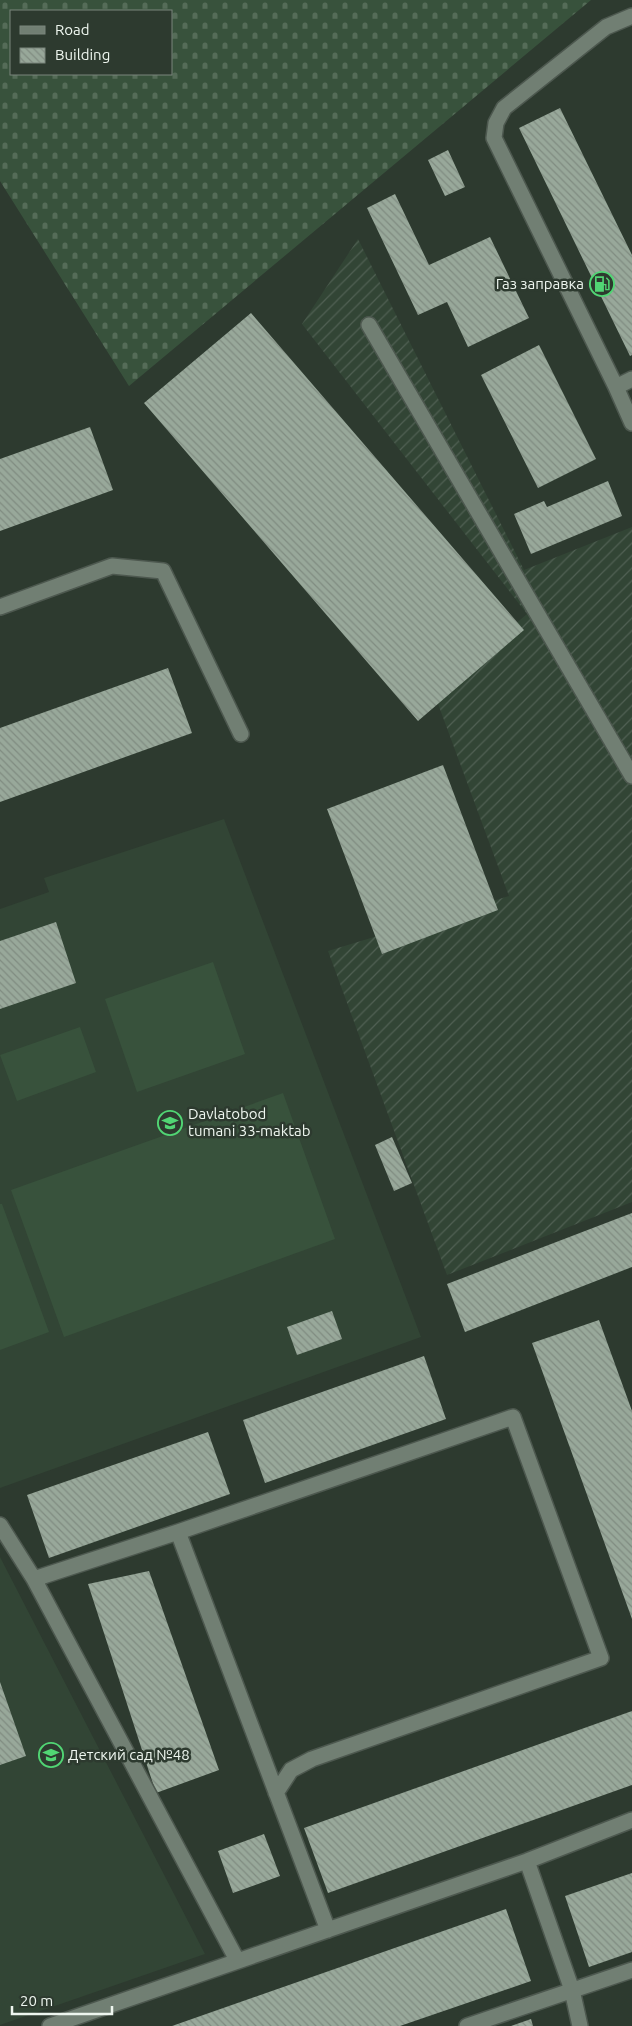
<svg xmlns="http://www.w3.org/2000/svg" width="632" height="2026" viewBox="0 0 632 2026" font-family="Ubuntu,sans-serif">
<style>
.built{fill:#324535}
.industrial{fill:url(#industrial-furrows)}
.grass{fill:#38523c}
.cemetery{fill:url(#cemetery-stones);fill-rule:evenodd}
.building{fill:url(#building-back-hatch)}
.lines{fill:none;stroke-linecap:round;stroke-linejoin:round}
.minor-casing{stroke:#4d584f;stroke-width:18}
.minor{stroke:#717f73;stroke-width:15}
.labels{text-anchor:middle;stroke-width:5;stroke-linejoin:round;paint-order:stroke}
.poi-label{font-size:15px;fill:#eef6ef;stroke:#2d3a2f;text-anchor:start}
</style>
<defs>
<pattern id="industrial-furrows" width="10" height="10" patternUnits="userSpaceOnUse" patternTransform="scale(1.25)"><rect width="10" height="10" fill="#324535"/><path d="M-1 1l2-2M0 10L10 0M9 11l2-2" fill="none" stroke="#506053"/></pattern>
<pattern id="cemetery-stones" width="16" height="16" patternUnits="userSpaceOnUse" patternTransform="scale(1.25)"><rect width="16" height="16" fill="#38523c"/><path d="M2 7V4a2 2 0 0 1 4 0v3zM10 15v-3a2 2 0 0 1 4 0v3z" fill="#556c58"/></pattern>
<pattern id="building-back-hatch" width="6" height="6" patternUnits="userSpaceOnUse" patternTransform="scale(1.25)"><rect width="6" height="6" fill="#98a89a"/><path d="M-1 5l2 2M0 0l6 6M5-1l2 2" fill="none" stroke="#808c81"/></pattern>
</defs>
<rect width="100%" height="100%" fill="#2d3a2f"/>
<path class="built" d="M224 819 421 1337 0 1488V909L49 892 44 878Z
M0 1557 205 1954 0 2025Z"/>
<path class="industrial" d="M358 239 524 570 632 527V1202L447 1275 328 951 509 896 434 693 527 614 302 324Z"/>
<path class="grass" d="M213 962 245 1054 137 1092 105 999Z
M80 1027 96 1072 17 1101 0 1055Z
M283 1093 335 1239 64 1337 11 1190Z
M0 1204H2L49 1332 0 1350Z"/>
<path class="cemetery" d="M0 0H591L129 386 0 181ZM11 11H171V74H11Z"/>
<path class="building" d="M560 108 632 255V355L630 356 519 128Z
M448 150 465 187 445 196 428 160Z
M395 194 429 265 490 237 529 318 468 347 447 302 418 315 367 208Z
M251 313 524 630 418 721 144 403Z
M539 345 596 459 538 488 481 375Z
M90 427 113 490 0 531V459Z
M608 481 622 516 531 554 514 514 544 501 547 507Z
M168 668 192 733 0 802V728Z
M443 765 498 910 382 954 327 809Z
M56 922 76 983 0 1009V941Z
M392 1137 412 1183 394 1191 375 1145Z
M632 1213V1267L465 1332 447 1284Z
M332 1311 342 1339 297 1355 287 1327Z
M599 1320 632 1411V1619L532 1343Z
M424 1356 446 1419 265 1483 243 1420Z
M208 1432 230 1494 49 1558 27 1495Z
M149 1571 219 1770 156 1793 88 1584Z
M0 1682 26 1756 0 1765Z
M632 1711V1785L328 1893 304 1828Z
M264 1834 280 1876 233 1893 218 1851Z
M632 1873V1952L589 1967 565 1896Z
M506 1909 531 1981 400 2026H172Z
M531 2019 533 2026H511Z"/>
<g class="lines">
<defs>
<path id="minor" d="M369 325 632 776
M632 379 616 387 632 423
M616 387 494 138 496 123 504 108 606 27 632 16
M0 607 112 566 163 571 241 734
M0 1525 34 1579
M178 1532 328 1930
M527 1861 572 1990 580 2026
M237 1960 34 1579 178 1532 513 1417 601 1658 312 1759 291 1770 276 1793
M50 2026 527 1861 632 1820
M467 2026 632 1970"/>
</defs>
<use href="#minor" class="minor-casing"/>
<use href="#minor" class="minor"/>
</g>
<defs>
<symbol id="fuel-ring" viewBox="-11 -11 22 22"><circle r="9.5" fill="#2d3a2f" stroke="#51d674" stroke-width="1.5"/><path d="M-5.5-6h7V0h2V4h1.3V-2.5L3-4.5l.8-.8L6-3V5H2.5V1h-1V6h-7ZM-4.2-4.7v3.2H.2V-4.7Z" fill="#51d674"/></symbol>
<symbol id="school-ring" viewBox="-11 -11 22 22"><circle r="9.5" fill="#2d3a2f" stroke="#51d674" stroke-width="1.5"/><path d="M0-5L7-2L0 1L-7-2ZM-4 1L0 2.5L4 1V4Q0 6-4 4Z" fill="#51d674"/></symbol>
</defs>
<g fill-rule="evenodd">
<use href="#fuel-ring" x="588" y="270" width="28" height="28"/>
<use href="#school-ring" x="156" y="1109" width="28" height="28"/>
<use href="#school-ring" x="37" y="1741" width="28" height="28"/>
</g>
<g class="labels">
<g class="poi-label">
<text x="584" y="289" text-anchor="end">Газ заправка</text>
<text x="188" y="1119">Davlatobod<tspan x="188" dy="17">tumani 33-maktab</tspan></text>
<text x="68" y="1760">Детский сад №48</text>
</g>
</g>
<rect x="10" y="10" width="162" height="65" fill="#2d3a2f" stroke="#7a857c"/>
<rect x="20" y="26" width="25" height="8" fill="#717f73" stroke="#7a857c"/>
<text x="55" y="35" font-size="15" fill="#eef6ef">Road</text>
<rect x="20" y="48" width="25" height="15" fill="url(#building-back-hatch)" stroke="#7a857c"/>
<text x="55" y="60" font-size="15" fill="#eef6ef">Building</text>
<path d="M12 2006v8h100v-8" fill="none" stroke="#eef6ef" stroke-width="2.5"/>
<text x="20" y="2006" font-size="15" fill="#eef6ef" stroke="#2d3a2f" stroke-width="4" paint-order="stroke">20 m</text>
</svg>
